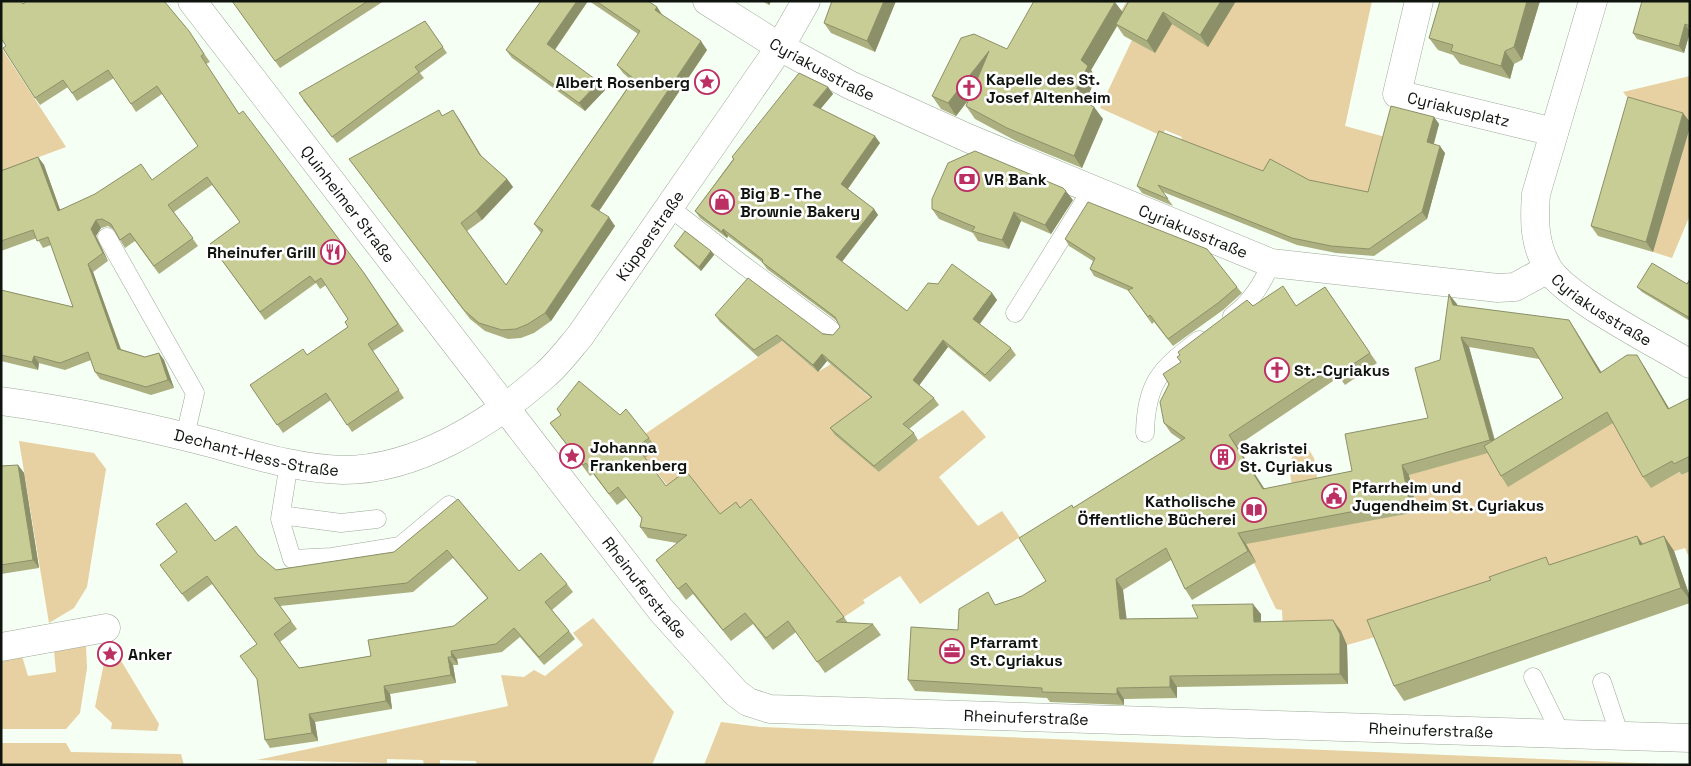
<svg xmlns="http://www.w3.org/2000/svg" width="1691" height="766" viewBox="0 0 1691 766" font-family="'Space Grotesk',sans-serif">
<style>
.green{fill:#e7d0a1}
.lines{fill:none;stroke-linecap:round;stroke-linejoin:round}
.lane-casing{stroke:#9ea89b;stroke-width:19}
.street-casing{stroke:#9ea89b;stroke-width:29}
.lane{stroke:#fff;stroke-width:18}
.street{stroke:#fff;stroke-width:28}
.wall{fill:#acb080;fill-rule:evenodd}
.shaded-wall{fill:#8c9068}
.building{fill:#c8cd95;stroke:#8c9068;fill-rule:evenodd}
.labels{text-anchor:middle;stroke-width:5;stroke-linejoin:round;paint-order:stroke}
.street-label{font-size:16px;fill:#10140f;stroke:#fff}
.poi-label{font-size:16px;font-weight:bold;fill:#10140f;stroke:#fff;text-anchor:start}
</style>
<rect width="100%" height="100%" fill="#f5fff3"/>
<path class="green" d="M1127 1H1372L1345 126 1389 138 1376 188 1365 201 1268 179 1178 149 1182 137 1165 130 1162 136 1100 108 1132 40 1155 53 1114 22Z
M1 47 66 147 1 171Z
M1690 76V123L1636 108 1623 92Z
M1690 127V215L1672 258 1653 252Z
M782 341 818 372 831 364 876 403 879 472 918 440 963 410 986 437 939 477 978 526 1002 511 1020 537 920 604 900 576 863 600 865 603 844 617 732 521 676 496 645 458 657 449 645 434Z
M1617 421 1682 475 1690 471V559L1685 548 1347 645 1341 631 1283 632 1282 610 1276 609 1241 536 1265 540 1416 512 1409 472Z
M19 441 94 453 106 469 87 587 74 608 49 623Z
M1300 446 1309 450 1314 458 1319 490 1293 489C1289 474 1287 457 1300 446Z
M593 618 674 712 652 765H477L476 761 440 760V765H424L423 760 387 759V763L257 760 508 706 501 675 524 677 534 670 545 676 583 645 573 633Z
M86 646 87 668 80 713 66 729H1V660L22 656 28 676 56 672 54 651Z
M120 659 159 724 157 731 111 729 112 723 95 707 104 663Z
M721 722 760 727 1689 765H704Z
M1 743H66L71 752 181 754 184 765H1Z"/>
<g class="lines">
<defs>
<path id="lane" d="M669 207 742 264 834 332
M107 237 195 393 185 436
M1015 313 1092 189
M1232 316C1250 303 1263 283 1271 263
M1145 433C1146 383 1160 369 1199 340
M289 463 280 519 292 559 332 557 400 546 449 505
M281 515 341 523 377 519
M1533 677 1561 734
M1602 682 1620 736"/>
<g id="street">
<path id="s1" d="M192 1 661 610 736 693 748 702 770 709 1690 738"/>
<path id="s2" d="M707 1 780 47 850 85 970 139 1271 263 1498 288 1515 287 1548 269"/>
<path id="s3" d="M1419 1 1397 94 1554 132"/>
<path id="s4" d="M1593 1 1536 194C1534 220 1534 244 1548 268 1566 298 1656 343 1690 364"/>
<path id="s5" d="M1 401C67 410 131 423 195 439 243 451 293 469 343 470 417 470 491 423 545 375 558 364 569 349 580 336L780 47 806 1"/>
<path d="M1 647 106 628"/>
</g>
</defs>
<use href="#lane" class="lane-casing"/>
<use href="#street" class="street-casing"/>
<use href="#lane" class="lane"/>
<use href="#street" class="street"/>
</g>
<path class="wall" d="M232 1H384L280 68Z
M541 1H588L555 50 605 90 585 111 512 58 506 50Z
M589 1H648L657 7 662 15 707 50 599 211 615 226 551 321 534 333 521 338 508 339 485 331 470 319 349 159 443 116 459 119 482 157 507 179 513 187 482 220 467 231 506 285 541 233 534 224 632 81 623 73 617 65 638 34Z
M762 1H771L769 5Z
M832 1H896L875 52 831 33 824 23Z
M1129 1H1236L1208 47 1172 24 1155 53 1124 36 1117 26 1091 70 1096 78 1086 100 1088 104 1094 107 1103 119 1082 168 1016 141 975 119 966 106 969 99 956 116 941 109 932 96 1007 49 1122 12Z
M1440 1H1540L1522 60 1514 64 1510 79 1460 64 1453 55 1438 50 1429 38Z
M1690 1V32L1684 53 1637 39 1633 33Z
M23 3 194 39 210 62 206 64 239 114 364 273 404 331 373 351 404 398 352 432 331 400 283 433 250 385 307 355 348 327V319L326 285 320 289 316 283 265 320 210 244 240 222 212 185 174 212 198 246 159 274 135 241 125 248 114 230 108 226 101 228 96 236 108 261 93 272 121 349 145 357 159 353 164 360 174 388 151 395 100 379 95 372 91 360 65 370 39 363 38 370 1 361V290L73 307 51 245 43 248 37 238 1 251V169L2 170 38 157 44 165 60 210 153 180 198 146 162 94 136 112 114 78 77 101 68 87 40 105 35 98 6 46Z
M425 21 447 53 420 73 424 78 337 143 303 100Z
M828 87 833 94 820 109 880 143 848 189 874 209 878 215 842 262 907 311 992 293 997 300 980 324 1011 348 1016 355 990 382 948 347 919 385 934 398 939 405 909 429 914 433 918 440 879 472 835 435 830 428 871 398 827 361 818 372 782 341 758 357 720 322 715 315 833 335 840 327 837 321 767 269 762 262 728 236 727 238 700 218 695 211 733 159 732 157Z
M1434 117 1439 124 1434 144 1445 153 1427 219 1374 256 1336 253 1297 245 1163 192 1173 206 1142 193 1137 186 1263 171 1368 192Z
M1690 122V127L1653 252 1598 236 1591 226Z
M1073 200 1051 234 1021 221 1009 249 978 241 973 233 939 219 932 209Z
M1065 239 1237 287 1242 293 1223 310 1173 346 1154 322 1152 324 1129 291 1094 276 1090 269 1093 261 1069 246Z
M674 246 711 251 714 255 701 271 676 249Z
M1690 279V321L1642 292 1637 287 1687 284Z
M1325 287 1377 363 1345 385 1339 377 1237 446 1264 489 1352 471 1428 418 1440 360 1457 304V306L1569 320 1576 331 1601 372 1644 366 1669 409 1690 398V471L1682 475 1679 472 1651 488 1643 477 1613 423 1508 487 1501 476 1488 453 1409 475 1417 512 1246 544 1256 562 1192 600 1185 589 1171 560 1123 590 1126 619 1198 618 1261 614V622L1341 631 1347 645 1348 684 1177 687V698L1124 699V705L1050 702 1047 698 915 691 908 680 958 630 996 605 1022 596 1046 581 1073 508 1181 440 1171 433 1164 423 1181 362 1253 306H1296ZM1469 347 1539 359 1563 398 1495 440Z
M557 409 649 438 657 449 645 458 666 486 720 514 740 508 844 617 848 623 873 624 881 635 825 673 796 632 773 650 753 624 731 641 693 594 686 600 656 560 677 543 648 538 640 527 642 519 626 498 617 505 593 474 590 476 550 423 561 415Z
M18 465 24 473 39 568 1 574V466Z
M458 499 519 571 567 584 573 592 552 610 569 631 575 639 544 665 520 637 502 652 457 659 458 665H453L456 683 390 694 392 709 315 722 318 741 270 748 265 740 257 644 212 584 188 602 160 565 215 541 258 555 276 570 394 552ZM453 558 487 598 454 626 371 656 299 668 280 642 297 629 280 606 413 592Z
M1664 536 1674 551 1690 597V603L1404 701 1394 686 1551 564 1643 544Z"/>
<path class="shaded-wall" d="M577 1H588L553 52 547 44Z
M767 1H771L769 5Z
M884 1H896L875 52 867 41Z
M1221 1H1236L1208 47 1200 35Z
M1527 1H1540L1522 60 1514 47Z
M1115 2 1124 14 1116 24 1117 26 1091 70 1096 78 1086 100 1092 109 1091 114 1075 92 1081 60Z
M657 7 663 16 655 10Z
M1163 12 1172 24 1155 53 1147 41Z
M1685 24 1690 32 1684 53 1679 46Z
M701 41 707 50 597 214 591 206Z
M989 51 997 63 956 116 948 103Z
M1505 51 1514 64 1510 79 1501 66Z
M599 82 605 90 585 111 579 103Z
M828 87 833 94 818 112 813 105Z
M1094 107 1103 119 1082 168 1074 156Z
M453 110 459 119 486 164 480 155Z
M1683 113 1690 122V127L1653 252 1646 242Z
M1434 117 1439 124 1432 149 1427 142Z
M875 136 880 143 846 191 841 184Z
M1440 146 1445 153 1427 219 1422 212Z
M38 157 44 165 63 218 58 211Z
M507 179 513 187 482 220 476 211Z
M1066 191 1073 200 1051 234 1045 225Z
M874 209 878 215 840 264 836 257Z
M1014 212 1021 221 1009 249 1002 240Z
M609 217 615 226 551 321 545 313Z
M96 220 101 228 96 236 108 261 103 253 91 229Z
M723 229 728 236 727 238 722 232Z
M711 251 714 255 701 271 699 267Z
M88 264 93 272 123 356 118 349Z
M992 293 997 300 978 326 973 319Z
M1449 294 1457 304 1460 316 1453 305Z
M1569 320 1576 331 1608 383 1600 373Z
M1461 337 1469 347 1497 450 1490 440Z
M943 340 948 347 918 387 913 380Z
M159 353 164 360 174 388 168 380Z
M822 354 827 361 818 372 813 365Z
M1637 355 1644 366 1676 420 1668 409Z
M34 356 39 363 38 370 32 362Z
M1229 435 1237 446 1271 499 1263 489Z
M18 465 24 473 39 568 33 560Z
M1402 465 1409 475 1417 512 1409 501Z
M1238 533 1246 544 1256 562 1248 551Z
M1637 536 1648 551 1640 545Z
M1664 536 1674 551 1690 597V600L1681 588Z
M1116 579 1123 590 1128 630 1120 619Z
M1253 604 1261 614V632L1254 622Z
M1333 620 1341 631 1347 645 1348 684 1340 674Z
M451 651 457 659 458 665 452 657Z
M448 657 453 665 456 683 451 675Z
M1170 676 1177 687V698L1170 687Z
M384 686 390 694 392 709 386 701Z
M1117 688 1124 699V705L1117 694Z
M309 714 315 722 318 741 312 733Z"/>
<path class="building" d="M1 1H21L23 4 27 1H164L189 31 204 54 201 56 239 114 243 111 262 136 364 273 398 324 368 344 399 390 347 425 326 393 277 425 250 385 303 349 307 355 348 327 345 322 348 319 321 278 315 282 310 276 260 312 210 244 240 222 207 177 168 205 193 238 154 266 130 233 120 240 111 224 102 219 96 220 91 229 103 253 88 264 118 349 145 357 159 353 168 380 146 387 95 372 88 352 60 363 34 356 32 362 1 355V290L73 307 48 237 37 241 33 230 1 241V171L38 157 58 211 95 194 141 164 152 180 198 146 157 86 131 104 108 70 72 93 63 80 35 98 3 48 6 46 1 38Z
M232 1H368L275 61Z
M541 1H577L547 44 599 82 579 103 506 50Z
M596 1H648L657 7 655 10 701 41 591 206 609 217 545 313 528 324 516 329 502 330 479 323 464 310 349 159 439 110 442 116 453 110 480 155 507 179 476 211 461 223 506 285 543 230 534 224 634 79 617 65 640 31Z
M832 1H884L867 41 824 23Z
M1034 1 1115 2 1081 60 1088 66 1075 92 1083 97V101L1094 107 1074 156 1007 128 966 106 989 51 948 103 932 96 961 38 974 34 1007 49Z
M1129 1H1221L1200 35 1163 12 1147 41 1116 24Z
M1440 1H1527L1514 47 1505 51 1501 66 1451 51 1453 45 1429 38Z
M1642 1H1690V26L1685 24 1679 46 1633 33Z
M425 21 443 47 415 67 419 72 332 137 299 93Z
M799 73 828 87 813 105 875 136 841 184 874 209 836 257 907 311 928 283 938 284 952 264 992 293 973 319 1011 348 985 375 943 340 913 380 934 398 903 424 914 433 874 466 830 428 872 397 822 354 813 365 777 335 754 350 715 315 748 278 823 334 833 335 840 327 835 317 762 262 763 260 723 229 722 232 695 211 734 159 732 157Z
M1628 97 1683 113 1646 242 1591 226Z
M1391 106 1434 117 1427 142 1440 146 1422 212 1369 249 1331 246 1292 238 1158 185 1168 199 1137 186 1159 131 1263 171 1270 159 1309 180 1368 192Z
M975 151 1063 188 1066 191 1045 225 1014 212 1002 240 972 231 975 227 932 209V199L948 163Z
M1088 202 1207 249 1237 287 1218 303 1168 339 1150 315 1148 317 1128 290 1133 288 1090 269 1095 258 1065 239Z
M685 231 711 251 699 267 674 246Z
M1652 263 1687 284 1690 279V318L1637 287Z
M1283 286 1296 306 1325 287 1370 353 1337 375 1332 367 1229 435 1263 489 1352 471 1345 434 1428 418 1415 368 1440 360 1449 294 1453 305 1569 320 1600 373 1627 355H1637L1668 409 1690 398V456L1674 464 1672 461 1643 477 1607 412 1501 476 1484 446 1563 398 1533 348 1461 337 1490 440 1402 465 1409 501 1238 533 1248 551 1185 589 1166 548 1116 579 1120 619 1198 618 1192 605 1253 604 1254 622 1333 620 1340 634V674L1170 676V687L1117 688V694L1042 692V688L908 680 911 627 958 630 959 609 988 592 995 605 1022 596 1046 581 1019 538 1072 505 1073 508 1185 438 1164 423 1160 402 1169 384 1163 374 1181 362 1177 357 1180 355 1178 352 1247 300 1253 306Z
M579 381 620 415 626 409 649 438 637 447 666 486 686 471 720 514 736 502 740 508 751 499 844 617 836 622 873 624 817 662 788 621 766 638 745 613 723 630 686 583 678 589 656 560 687 535 640 527 642 518 618 487 609 494 586 463 583 465 550 423 561 415 557 409Z
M18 465 33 560 1 565V466Z
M458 499 519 571 541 553 567 584 545 602 569 631 539 657 514 628 496 644 451 651 452 657H448L451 675 384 686 386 701 309 714 312 733 265 740 257 679 240 656 257 644 207 576 182 594 160 565 177 552 156 524 186 503 215 541 236 526 258 555 276 570 394 552ZM447 550 488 598 454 626 368 640 371 656 299 668 274 634 291 621 274 598 407 583Z
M1637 536 1640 545 1664 536 1681 588 1394 686 1367 620 1491 580 1489 577 1546 557 1549 565Z"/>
<defs>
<symbol id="sight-ring" viewBox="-11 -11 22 22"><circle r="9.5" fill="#fff" stroke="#bc2f63" stroke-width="1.5"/><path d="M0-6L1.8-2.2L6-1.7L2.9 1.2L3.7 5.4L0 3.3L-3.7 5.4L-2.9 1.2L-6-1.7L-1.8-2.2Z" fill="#bc2f63"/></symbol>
<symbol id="church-ring" viewBox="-11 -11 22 22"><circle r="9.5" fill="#fff" stroke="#bc2f63" stroke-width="1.5"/><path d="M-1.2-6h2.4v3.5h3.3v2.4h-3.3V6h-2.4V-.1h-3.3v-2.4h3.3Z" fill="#bc2f63"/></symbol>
<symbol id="bank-ring" viewBox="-11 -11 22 22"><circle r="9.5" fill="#fff" stroke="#bc2f63" stroke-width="1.5"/><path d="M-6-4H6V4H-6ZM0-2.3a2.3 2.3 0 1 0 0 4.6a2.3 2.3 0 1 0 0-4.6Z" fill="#bc2f63"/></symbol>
<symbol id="shop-ring" viewBox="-11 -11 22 22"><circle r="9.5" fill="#fff" stroke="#bc2f63" stroke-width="1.5"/><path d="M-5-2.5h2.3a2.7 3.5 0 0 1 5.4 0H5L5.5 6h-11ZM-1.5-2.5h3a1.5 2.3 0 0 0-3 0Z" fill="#bc2f63"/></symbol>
<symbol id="restaurant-ring" viewBox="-11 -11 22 22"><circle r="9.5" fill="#fff" stroke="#bc2f63" stroke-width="1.5"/><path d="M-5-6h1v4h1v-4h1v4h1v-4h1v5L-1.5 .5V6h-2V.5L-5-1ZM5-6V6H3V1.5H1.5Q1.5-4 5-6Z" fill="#bc2f63"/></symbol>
<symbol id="building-ring" viewBox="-11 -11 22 22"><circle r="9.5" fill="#fff" stroke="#bc2f63" stroke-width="1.5"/><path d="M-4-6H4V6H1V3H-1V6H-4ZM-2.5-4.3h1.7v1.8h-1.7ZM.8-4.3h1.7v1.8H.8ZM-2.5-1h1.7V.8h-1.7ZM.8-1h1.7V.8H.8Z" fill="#bc2f63"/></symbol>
<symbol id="civic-ring" viewBox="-11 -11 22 22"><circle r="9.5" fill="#fff" stroke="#bc2f63" stroke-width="1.5"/><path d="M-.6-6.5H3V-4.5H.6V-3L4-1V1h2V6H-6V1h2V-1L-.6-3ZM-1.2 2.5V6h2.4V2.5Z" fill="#bc2f63"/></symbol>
<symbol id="library-ring" viewBox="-11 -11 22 22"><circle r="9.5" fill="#fff" stroke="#bc2f63" stroke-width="1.5"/><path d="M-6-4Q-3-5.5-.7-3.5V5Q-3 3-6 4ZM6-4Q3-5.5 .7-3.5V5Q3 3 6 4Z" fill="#bc2f63"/></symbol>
<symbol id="office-ring" viewBox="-11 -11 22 22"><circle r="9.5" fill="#fff" stroke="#bc2f63" stroke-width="1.5"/><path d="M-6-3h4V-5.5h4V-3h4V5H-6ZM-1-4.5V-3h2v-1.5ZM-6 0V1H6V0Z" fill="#bc2f63"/></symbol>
</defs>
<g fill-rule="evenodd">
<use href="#sight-ring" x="693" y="68" width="28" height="28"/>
<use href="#church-ring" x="955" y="74" width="28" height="28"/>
<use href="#bank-ring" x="953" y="165" width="28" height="28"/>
<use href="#shop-ring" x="708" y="188" width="28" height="28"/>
<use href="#restaurant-ring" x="319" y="238" width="28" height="28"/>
<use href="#church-ring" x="1263" y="356" width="28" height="28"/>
<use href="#sight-ring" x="558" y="442" width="28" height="28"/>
<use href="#building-ring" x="1209" y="443" width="28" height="28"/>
<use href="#civic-ring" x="1320" y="482" width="28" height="28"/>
<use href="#library-ring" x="1240" y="496" width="28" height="28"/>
<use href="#office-ring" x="938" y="637" width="28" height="28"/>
<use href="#sight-ring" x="96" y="640" width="28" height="28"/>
</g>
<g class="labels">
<g class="street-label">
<text dy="6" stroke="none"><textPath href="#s2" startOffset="134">Cyriakusstraße</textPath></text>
<text dy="6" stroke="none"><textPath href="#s3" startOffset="159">Cyriakusplatz</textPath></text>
<text dy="6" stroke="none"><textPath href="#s1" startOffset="256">Quinheimer Straße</textPath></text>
<text dy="6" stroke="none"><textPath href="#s2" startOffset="539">Cyriakusstraße</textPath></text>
<text dy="6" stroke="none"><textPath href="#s5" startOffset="752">Küpperstraße</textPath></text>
<text dy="6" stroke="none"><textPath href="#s4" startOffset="346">Cyriakusstraße</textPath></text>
<text dy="6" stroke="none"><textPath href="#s5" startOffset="261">Dechant-Hess-Straße</textPath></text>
<text dy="6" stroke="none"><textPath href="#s1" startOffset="741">Rheinuferstraße</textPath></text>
<text dy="6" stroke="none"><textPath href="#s1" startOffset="1175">Rheinuferstraße</textPath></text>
<text dy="6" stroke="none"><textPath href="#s1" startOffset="1580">Rheinuferstraße</textPath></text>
</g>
<g class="poi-label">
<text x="986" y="85">Kapelle des St.<tspan x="986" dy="18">Josef Altenheim</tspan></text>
<text x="690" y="88" text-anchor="end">Albert Rosenberg</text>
<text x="984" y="185">VR Bank</text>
<text x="740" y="199">Big B - The<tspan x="740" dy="18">Brownie Bakery</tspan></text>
<text x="316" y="258" text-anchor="end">Rheinufer Grill</text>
<text x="1294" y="376">St.-Cyriakus</text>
<text x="590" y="453">Johanna<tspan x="590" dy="18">Frankenberg</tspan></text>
<text x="1240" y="454">Sakristei<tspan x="1240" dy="18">St. Cyriakus</tspan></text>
<text x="1352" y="493">Pfarrheim und<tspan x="1352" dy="18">Jugendheim St. Cyriakus</tspan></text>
<text x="1236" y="507" text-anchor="end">Katholische<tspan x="1236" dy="18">Öffentliche Bücherei</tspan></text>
<text x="970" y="648">Pfarramt<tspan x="970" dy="18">St. Cyriakus</tspan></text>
<text x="128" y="660">Anker</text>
</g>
</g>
<rect width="1691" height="766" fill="none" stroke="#10140f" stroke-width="5"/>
</svg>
